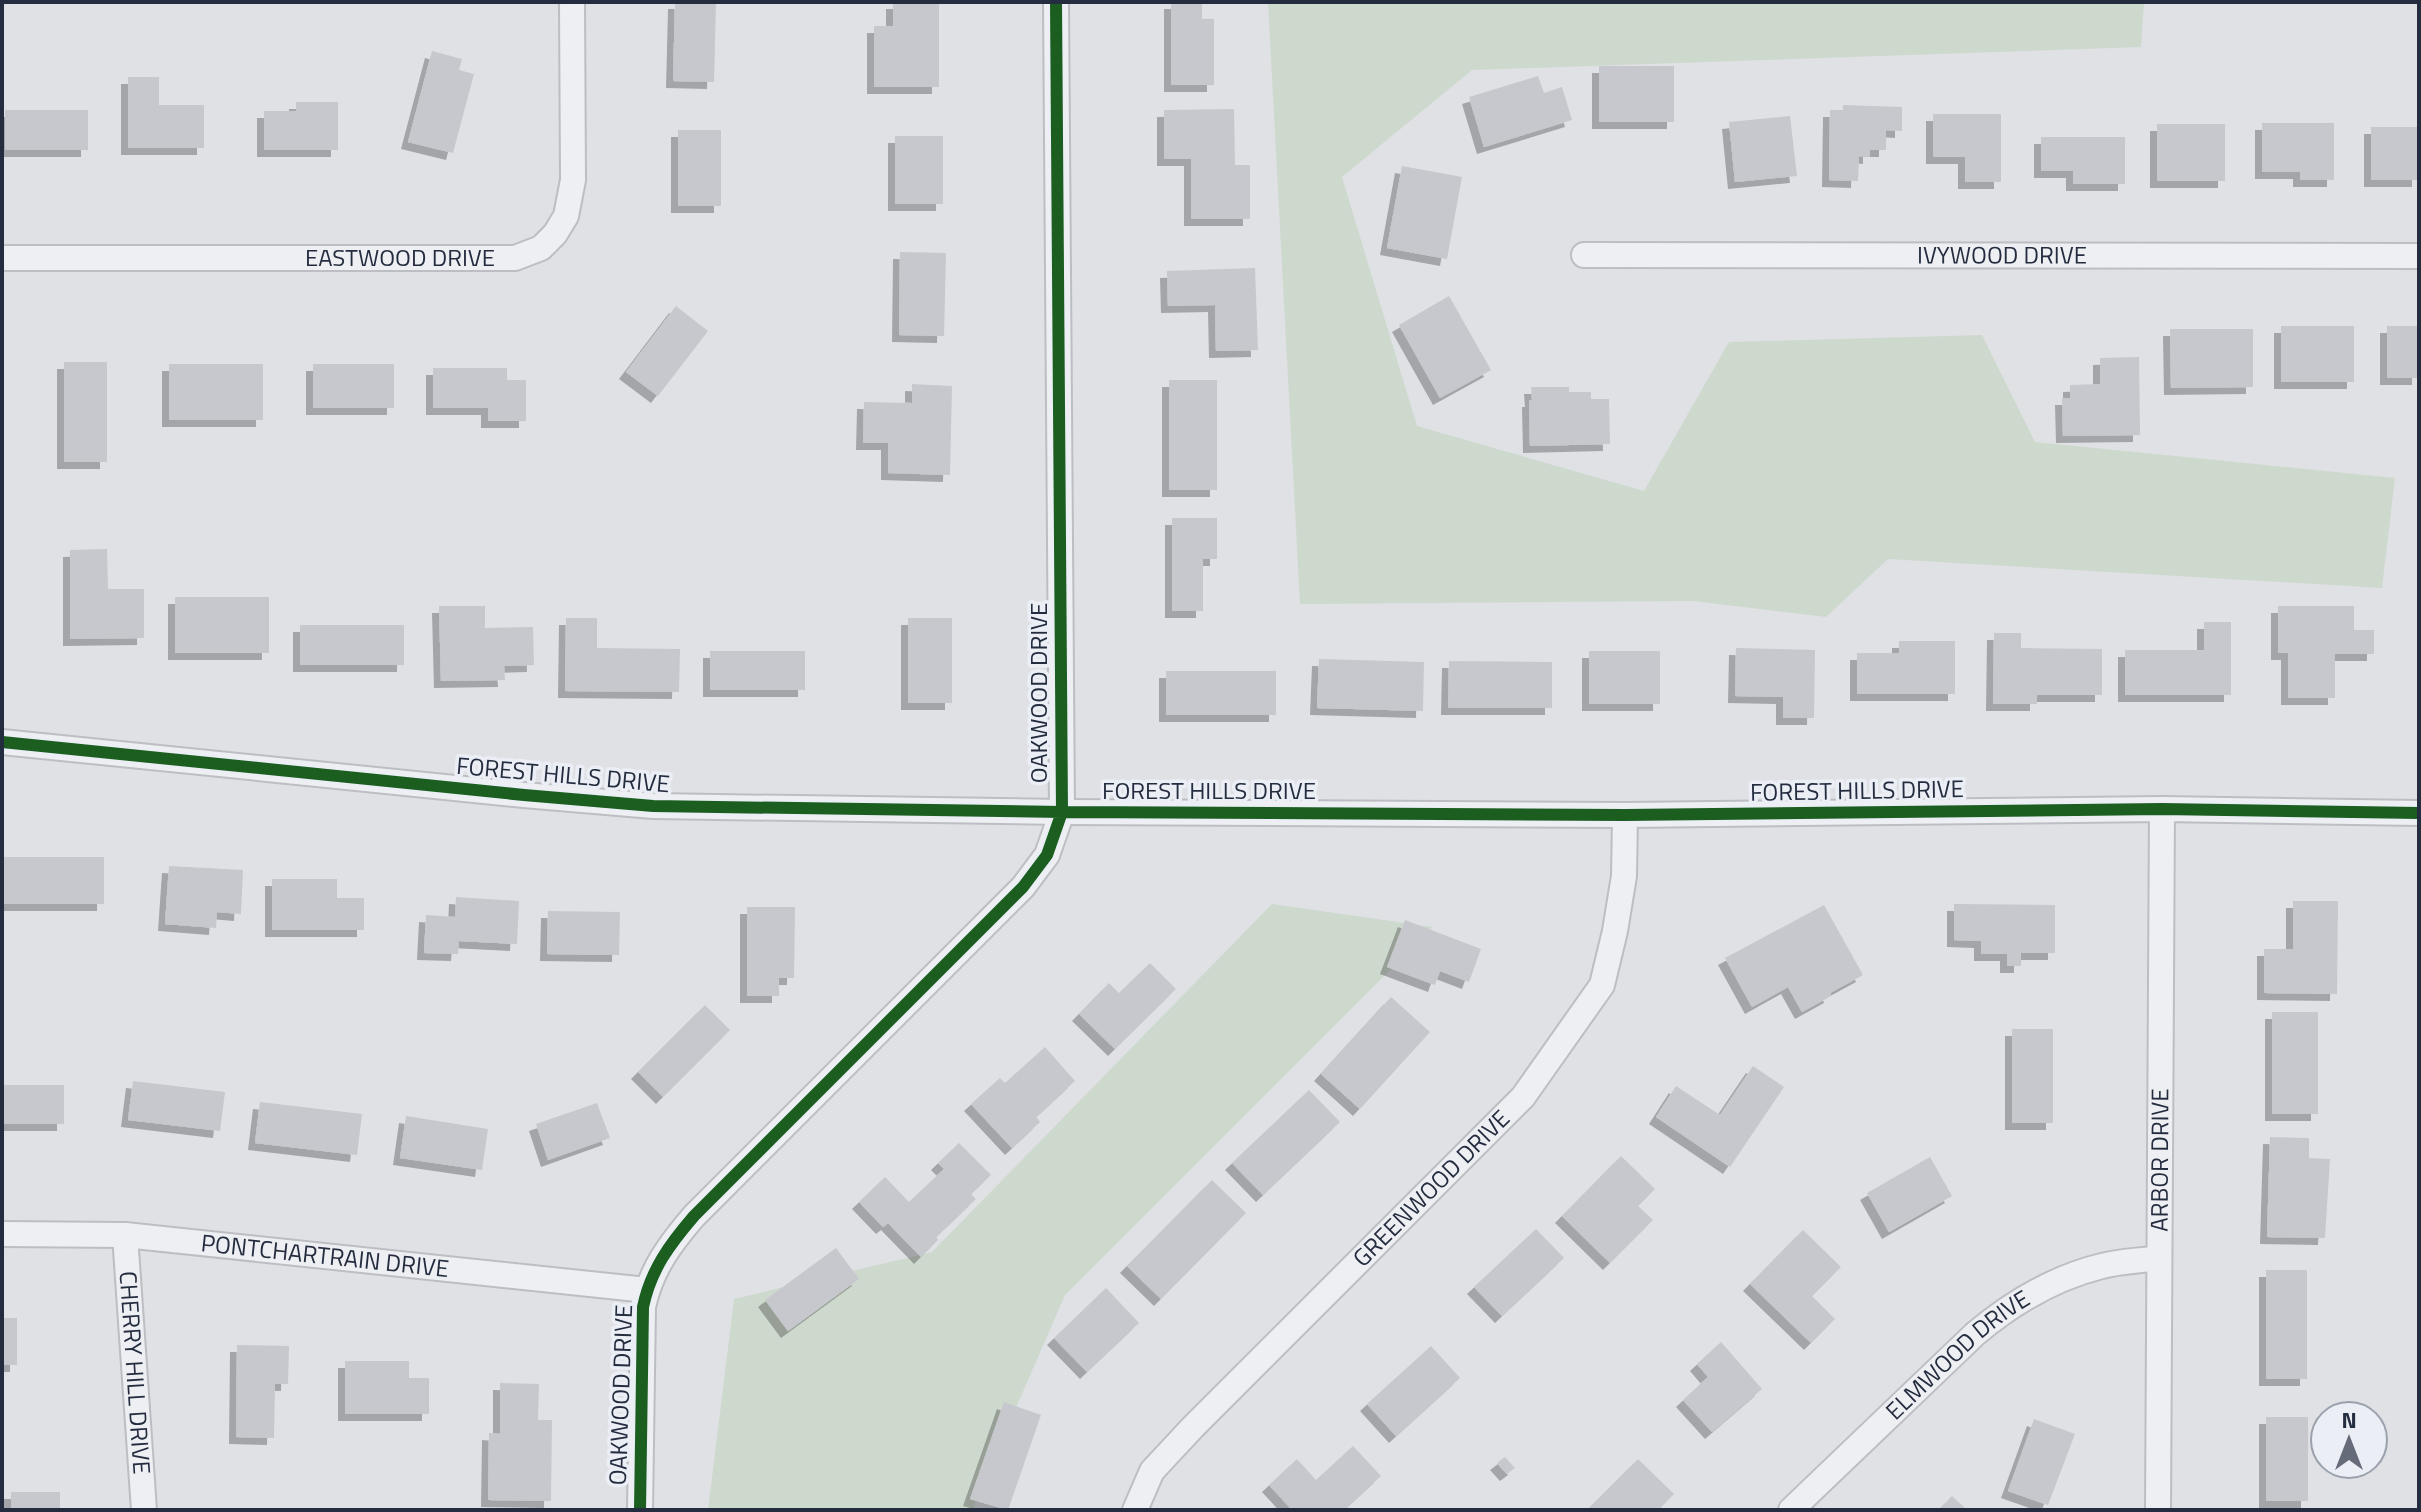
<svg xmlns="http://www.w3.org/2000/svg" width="2421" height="1512" viewBox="0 0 2421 1512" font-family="'Titillium Web',sans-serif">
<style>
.green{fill:#ced9ce}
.building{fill:#c6c8cd;filter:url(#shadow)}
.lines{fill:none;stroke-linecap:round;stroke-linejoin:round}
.minor-casing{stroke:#bcbec3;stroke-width:28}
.minor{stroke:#eeeff2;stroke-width:24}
.cycleway-casing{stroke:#ebeff5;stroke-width:17}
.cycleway{stroke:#1b5e20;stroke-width:12}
.labels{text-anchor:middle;stroke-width:7;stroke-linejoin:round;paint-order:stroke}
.street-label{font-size:24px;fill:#242c3f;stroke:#ebeff5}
</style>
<defs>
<filter id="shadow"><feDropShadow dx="-7" dy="7" stdDeviation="0" flood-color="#0004"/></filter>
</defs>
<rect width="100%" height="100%" fill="#dfe1e5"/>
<path class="green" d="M1268 2H2144L2141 47 1472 70 1342 177 1417 426 1644 491 1729 342 1982 335 2035 442 2395 478 2382 588 1888 559 1826 617 1693 601 1300 604Z
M1272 904 1433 927 1065 1295 975 1502 974 1510H708L734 1299 932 1252Z"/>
<path class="building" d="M675 2H716L714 82 673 81Z
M893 2H939V87H874V26H893Z
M1171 2H1202V19H1214V85H1171Z
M432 51 462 59 459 70 474 74 453 153 408 142Z
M1599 66H1674V122H1599Z
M1538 76 1544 93 1562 87 1572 120 1484 147 1469 97Z
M128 77H159V105H204V148H128Z
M296 102H338V150H264V111H296Z
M1843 105 1902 107V131L1886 130V150H1870V157L1859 156 1858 181 1829 180 1830 110H1843Z
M1234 109 1235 165H1250V219H1191V159H1164V110Z
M5 110H88V150H5Z
M1933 114H2001V182H1965V157H1933Z
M1790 116 1797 176 1735 182 1729 122Z
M2262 123H2334V180H2300V172H2262Z
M2157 124H2225V181H2157Z
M2371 127H2419V180H2371Z
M678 130H721V206H678Z
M895 136H943V204H895Z
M2041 137H2125V184H2073V171H2041Z
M1402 166 1462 177 1447 259 1387 248Z
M900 252 946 253 944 336 899 335Z
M1255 268 1258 350 1216 351 1215 305 1168 306 1167 271Z
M1449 296 1491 370 1440 398 1399 325Z
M676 306 708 331 658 396 626 372Z
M2281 326H2354V382H2281Z
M2387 326H2419V378H2387Z
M2170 329H2253V387L2171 388Z
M2139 357 2140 435 2063 436 2062 398H2070V385L2100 384V358Z
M64 362H107V462H64Z
M169 364H263V420H169Z
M313 364H394V408H313Z
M433 368H507V380H526V421H488V408H433Z
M1169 380H1217V490H1169Z
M912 384 952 386 950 475 888 473V443H863L864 402 912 403Z
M1531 387H1569V392H1591V399H1609L1610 444 1530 446 1529 400H1532Z
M1172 518H1217V559H1203V611H1172Z
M107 549 108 589H144V638L70 639V550Z
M175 597H269V653H175Z
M439 606H485V628L533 627 534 665 504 666 505 680 441 681Z
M2278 606H2354V630H2374V654H2335V698H2288V653H2278Z
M566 618H597V648L680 649 679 692 565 691Z
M908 618H952V703H908Z
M2204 622H2231V695H2125V650H2204Z
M300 625H404V665H300Z
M1994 633H2021V648L2102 649V695H2037V704H1993Z
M1899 641H1955V694H1857V653H1899Z
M1736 648 1815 650 1814 718H1783V697L1735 696Z
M710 651H805V690H710Z
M1589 651H1660V704H1589Z
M1319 659 1424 662 1423 711 1317 708Z
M1449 661 1552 662V708H1448Z
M1166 671H1276V715H1166Z
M4 857H104V904H4Z
M169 866 243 870 241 914 217 912 216 928 165 924Z
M272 879H337V898H364V930H272Z
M456 897 519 901 517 944 459 941 458 954 424 953 426 915 455 917Z
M2293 901H2338L2337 994 2264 993V949H2293Z
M1954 904 2055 905V953H2021V966H2007V954H1981V941L1954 940Z
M1824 905 1863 975 1830 993 1831 996 1802 1012 1788 987 1752 1007 1725 958Z
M747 907H795L794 978H779V996H747Z
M548 911 620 912 619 955 547 954Z
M1405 920 1481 949 1469 982 1440 971 1435 985 1387 967Z
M1150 963 1176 989 1115 1049 1079 1014 1109 983 1119 993Z
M1391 997 1430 1032 1360 1109 1321 1074Z
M705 1005 730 1030 663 1097 638 1072Z
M2272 1012H2318V1114H2272Z
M2012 1029H2053V1123H2012Z
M1045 1047 1075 1081 1036 1117 1040 1122 1012 1148 971 1104 1000 1078 1005 1083Z
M1753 1066 1784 1087 1730 1167 1656 1117 1676 1086 1720 1115Z
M133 1081 225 1092 220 1131 128 1120Z
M2 1085H64V1124H2Z
M1309 1090 1340 1122 1263 1195 1232 1163Z
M260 1102 362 1114 357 1155 255 1143Z
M597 1103 610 1138 548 1160 536 1124Z
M406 1116 488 1129 482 1170 400 1158Z
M2270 1137 2309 1138V1158L2330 1159 2325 1238 2267 1237Z
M959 1143 991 1175 971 1194 976 1199 936 1237 938 1240 921 1257 888 1223 883 1227 859 1202 885 1177 909 1202 944 1169 938 1163Z
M1621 1156 1655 1189 1638 1206 1653 1220 1610 1263 1562 1216Z
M1930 1157 1952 1196 1889 1232 1867 1193Z
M1212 1180 1246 1213 1161 1299 1127 1266Z
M1536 1229 1564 1258 1502 1316 1474 1287Z
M1803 1230 1841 1267 1812 1296 1835 1319 1811 1343 1750 1284Z
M836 1248 859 1279 788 1331 765 1300Z
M2266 1270H2307V1379H2266Z
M1106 1288 1139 1323 1087 1372 1054 1338Z
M2 1318H17V1365H2Z
M1721 1342 1762 1389 1712 1432 1683 1400 1708 1377 1697 1364Z
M237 1345 289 1346 288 1384H275L274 1438 236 1437Z
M1431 1346 1460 1378 1396 1436 1367 1404Z
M345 1361H409V1378H429V1414H345Z
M500 1383 539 1384 538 1420H552L551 1501 488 1500 489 1433 500 1434Z
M1004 1402 1041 1415 1008 1510 970 1499Z
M2266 1417H2308V1501H2266Z
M2034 1419 2075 1434 2048 1505 2008 1491Z
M1353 1446 1381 1476 1344 1510H1292L1269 1485 1297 1459 1316 1480Z
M1505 1457 1515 1468 1507 1474 1497 1463Z
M1638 1459 1674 1494 1658 1510H1587Z
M11 1492H60V1510H11Z
M1952 1496 1967 1510H1939Z"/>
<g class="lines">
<defs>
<g id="minor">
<path id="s1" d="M1584 255 2419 256"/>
<path id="s2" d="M2 258H515L541 248 555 234 566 216 573 180 572 2"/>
<path d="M2 742 524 795 653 806 1062 812 1625 815 2162 809 2419 813"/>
<path id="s3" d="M2 1234 125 1235 647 1290"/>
<path id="s4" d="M125 1235 144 1510"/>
<path d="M640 1510 643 1307C651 1269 670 1244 694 1216L1023 887 1047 855 1062 812 1056 2"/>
<path id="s5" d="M1135 1510 1152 1471 1192 1428 1523 1097 1602 985 1615 931 1624 876 1625 815"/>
<path id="s6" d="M1791 1510 1975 1334C2013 1302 2053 1278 2102 1266 2120 1261 2140 1261 2158 1258"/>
<path id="s7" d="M2158 1510 2162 809"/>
</g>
</defs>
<use href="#minor" class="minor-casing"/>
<use href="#minor" class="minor"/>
<defs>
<path id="cycleway" d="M2 742 524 795 653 806 1062 812 1625 815 2162 809 2419 813
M640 1510 643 1307C651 1269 670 1244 694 1216L1023 887 1047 855 1062 812 1056 2"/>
</defs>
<use href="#cycleway" class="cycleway-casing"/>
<use href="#cycleway" class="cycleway"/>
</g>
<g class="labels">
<g class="street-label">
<text dy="8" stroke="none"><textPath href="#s1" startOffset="418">IVYWOOD DRIVE</textPath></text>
<text dy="8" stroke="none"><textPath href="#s2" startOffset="398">EASTWOOD DRIVE</textPath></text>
<text transform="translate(1039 693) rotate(-90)" y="8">OAKWOOD DRIVE</text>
<text transform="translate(563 775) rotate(5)" y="8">FOREST HILLS DRIVE</text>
<text x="1209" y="799">FOREST HILLS DRIVE</text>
<text transform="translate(1857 791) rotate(-1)" y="8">FOREST HILLS DRIVE</text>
<text dy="8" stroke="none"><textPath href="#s7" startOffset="350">ARBOR DRIVE</textPath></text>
<text dy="8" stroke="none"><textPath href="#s5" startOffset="440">GREENWOOD DRIVE</textPath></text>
<text dy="8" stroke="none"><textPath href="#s3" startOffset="324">PONTCHARTRAIN DRIVE</textPath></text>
<text dy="8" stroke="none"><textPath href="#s6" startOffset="228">ELMWOOD DRIVE</textPath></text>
<text dy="8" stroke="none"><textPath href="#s4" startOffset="138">CHERRY HILL DRIVE</textPath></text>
<text transform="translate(621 1395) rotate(-88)" y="8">OAKWOOD DRIVE</text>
</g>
</g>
<rect width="2421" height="1512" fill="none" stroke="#242c3f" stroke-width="8"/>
<g transform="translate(2349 1440)"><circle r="38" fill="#ebeff5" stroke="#9ba1ac" stroke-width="2"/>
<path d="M0-6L14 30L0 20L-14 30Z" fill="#656b79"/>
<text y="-12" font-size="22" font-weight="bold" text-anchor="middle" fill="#242c3f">N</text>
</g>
</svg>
